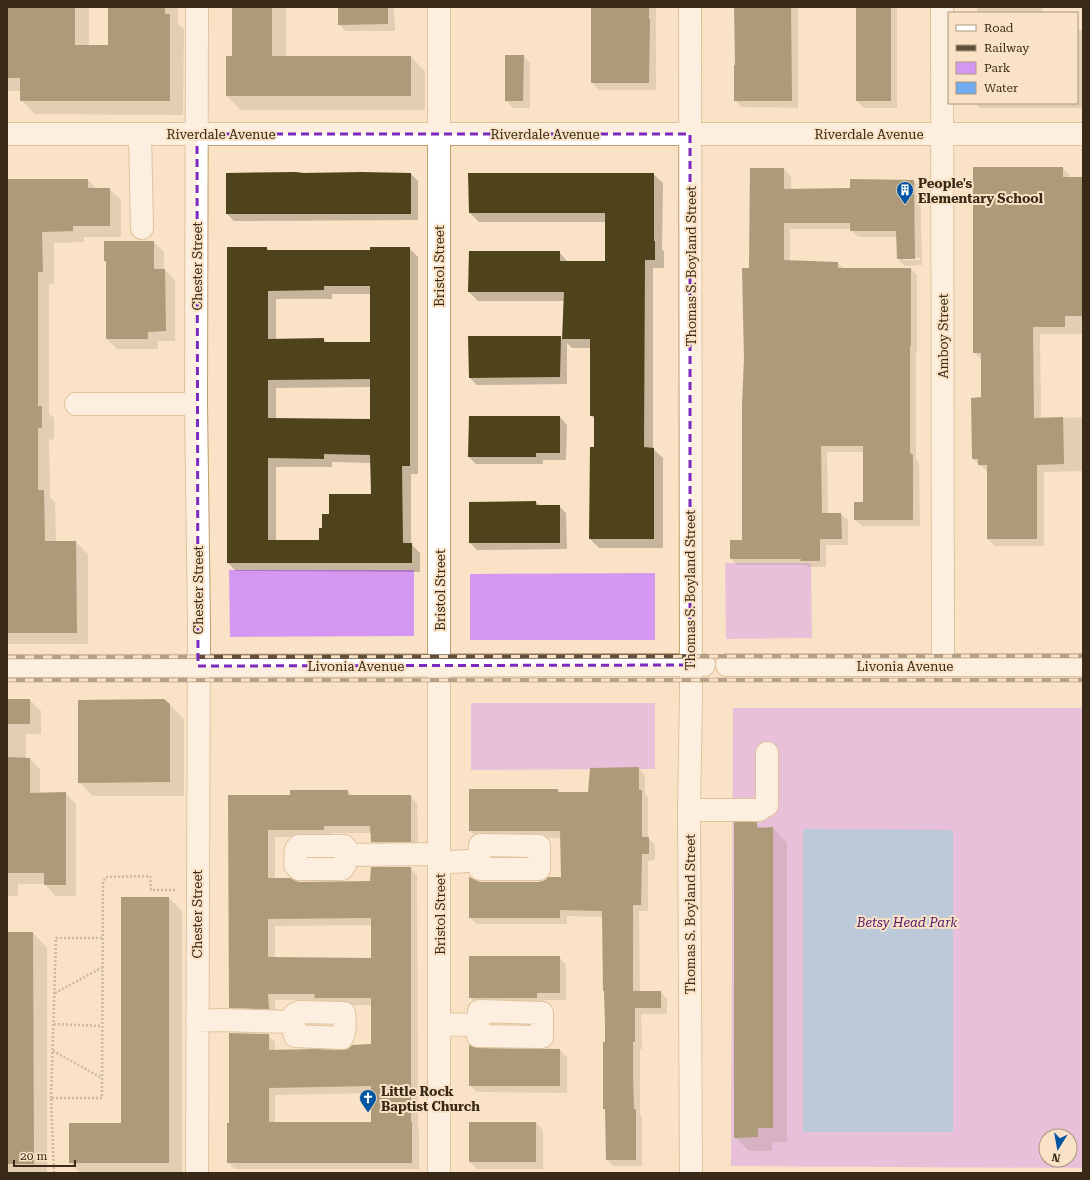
<svg xmlns="http://www.w3.org/2000/svg" width="1090" height="1180" viewBox="0 0 1090 1180" font-family="'Roboto Serif',serif">
<style>
.green{fill:#d598f2;fill-rule:evenodd}
.water{fill:#72abf2}
.shadow{fill:#0003;fill-rule:evenodd}
.building{fill:#4e431b;fill-rule:evenodd}
.lines{fill:none;stroke-linecap:round;stroke-linejoin:round}
.minor-casing{stroke:#c19d6d;stroke-width:24}
.path{stroke:#99876e;stroke-width:2.5;stroke-dasharray:2 2;stroke-linecap:butt}
.minor{stroke:#fff;stroke-width:22}
.rail-casing{stroke:#60503b;stroke-width:4.5}
.rail{stroke:#f9e2c5;stroke-width:3;stroke-dasharray:9;stroke-linecap:butt}
.marked{fill:none;stroke:#7b2cbf;stroke-width:3;stroke-dasharray:8 5;stroke-linejoin:round}
.labels{text-anchor:middle;stroke-width:4;stroke-linejoin:round;paint-order:stroke}
.street-label{font-size:13px;fill:#382a16;stroke:#f9e2c5}
.poi-label{font-size:13px;font-weight:bold;fill:#382a16;stroke:#f9e2c5;text-anchor:start}
.park-label{font-size:13px;font-style:italic;fill:#54176c;stroke:#f9e2c5}
</style>
<rect width="100%" height="100%" fill="#f9e2c5"/>
<path class="green" d="M725 563H811L812 638 726 639Z
M229 570H414V636L230 637Z
M655 573V640H470V574Z
M471 703H655V769L471 770Z
M733 708H1083V1168L731 1166ZM1046 1136H1070V1160H1046Z"/>
<path class="water" d="M803 829 953 830V1132H803Z"/>
<path class="shadow" d="M7 7H89V46H109V7H178V24L184 29 183 115 35 114 21 100V91H7Z
M233 7H286V57H411L425 71V110H241L227 96 233 57Z
M339 7H394L395 31H346L339 24Z
M592 7H656V90H599L592 83Z
M736 7H798V108L742 107 735 101Z
M857 7H897V108H864L857 101Z
M977 7H1042V13H977Z
M1077 30H1083V108H980L975 103H1077Z
M523 56 530 63V108H513L506 100Z
M1062 168 1070 175V178H1083V334H1040L1041 419 1083 417V471L1044 472V546H995L988 539V472L973 459 982 398 981 360 974 352Z
M784 169 791 176V190L851 189 914 181 920 187 922 265 905 266 898 259 897 237H858L851 230V229H790V261L838 263 844 269H911L917 275V352H916V459L919 463 920 526H862L855 520 864 503V452H827L828 514H841L848 520V545H826V567H808L806 565H737L731 558 743 541 750 269ZM903 258H920L921 260H903Z
M361 173 411 174 418 181V220L234 221 227 214 304 174Z
M653 174 663 183 662 250 664 251V268H653V449L663 458V548H599L590 539 595 448V419L591 416V348H572L567 343V384L477 385 470 378 560 337 563 339 564 301H478L469 292 559 252 568 262H606V222H479L470 213Z
M7 180H88L96 189H109L121 200V237H84V242L54 243V284H49V414L54 418V439L49 440 50 497 55 502 56 542H76L88 554V644H7Z
M105 242H154L164 252V270H165L175 280V341H158V349H117L107 339V263L105 261Z
M228 248H267L269 251H371L409 248 418 257V474H411V544L420 553V572L236 571 228 563ZM332 294H371V343H327L323 339 276 340V299H332ZM371 387V420L276 419V388ZM332 462 371 463 372 495 330 515 320 541H276V467H332Z
M560 417 567 425 566 460H543V464H476L469 457Z
M536 502 540 506H559L566 513 567 549 477 550 470 543Z
M7 700H30L41 711V734H26V759H30L40 769V793H65L76 804V896H55L45 884H18V896H7Z
M169 704 184 719V796H93L79 782Z
M638 768 645 775V794L648 797V838L655 845V860L648 861V911H639L640 992H661L667 999V1014H641L642 1049H640V1114L642 1117V1166H613L607 1159 606 1111 604 1108 606 1043 605 992 604 991 603 917 567 916V924H477L470 918 480 882H539L562 878 561 838 477 837 470 831 558 790 561 793H589Z
M348 791 353 796H410L417 803 418 848 379 849 372 842V833H331V837H275V879L299 882H371L410 868 417 875 418 1129 419 1130V1169H235L228 1162 230 1124 268 1035 275 1042V1051L342 1052 372 1045V1005H322L318 1000H275V1015L237 1014 230 1007 229 796H291ZM372 925V959L275 958V926ZM372 1093V1123H275V1095Z
M757 824 762 829 773 828 787 843V1142H772V1151H749L735 1137Z
M169 898 182 911V1173H80L70 1162 122 1124Z
M7 933H33L47 948V1173H7Z
M559 957 566 965V1000H543V1004H477L470 997Z
M478 1050H560L567 1057V1093L477 1092 470 1085Z
M470 1123H536L543 1130V1169H477L470 1162Z"/>
<path class="building" d="M7 7H75V45H108V7H165V14H170V101H20V78H7Z
M232 7H272V56H411V96H226V56H232Z
M338 7H388V24L338 25Z
M591 7H649V19H650L649 83H591Z
M734 7H791L792 101H734V65H735Z
M856 7H891V101H856Z
M505 55H524L523 101H505Z
M973 167H1063V177H1083V316H1065V327H1033L1034 418 1063 417 1064 464 1037 465V539H987V465H978V459H972L971 398 981 397V353H973Z
M750 168H784V189L850 188V179L914 180 915 259H897L896 231H850V223H784V260L838 262V268H911V346H910V453L913 455V520H854V502H863V446H821L822 513H841L842 539H820V561H800L801 559H730V540H742V405L744 359 742 268H749Z
M295 172 304 173 361 172 411 173V214H226V173Z
M468 173H654V241H655V260H645L644 447 654 448V539H589L590 447H594V416H590V339H562L564 292H468L469 251H560V261H605V213H469Z
M7 179H88V188H110V226H73V231L42 232 43 272H38V406H42V428H38V490H44L45 541H76L77 633H7Z
M104 241H154V269H165L166 331 148 332V339H106V261H104Z
M227 247H267V250H370V247H410V466H402L403 543H412V563H227ZM324 286H370V342H324V338L268 339V291L324 290ZM370 379V419L268 418V380ZM324 454 370 455 371 494H329V514H322V528H319V540H268V458L324 459Z
M468 336H561L560 377 469 378Z
M469 416H560V453H536V457H468Z
M536 501V505H560V543H469V502Z
M7 699H30V724H7Z
M164 699 170 704V782L78 783V700Z
M7 757 30 758V793L66 792V885H44V873H7Z
M639 767V790H642V837H649V854H642L641 905H633V991H661V1008H635V1042H633V1075L634 1109H636V1160H606L605 1109H603V1042H605V1025L604 991H603L602 911 560 910V918H469V877L480 882H539L545 880 548 877H561L560 831H469V789H558V792H588L590 768Z
M290 790H348V795H411V842H371L370 826H324V830H268V878H290L294 880 299 882 370 881 371 867H411V1122H412V1163H227V1123H229V1033L269 1034V1050L315 1049 341 1050 348 1049 352 1045 371 1044V998H314L315 994H268L269 1009 229 1008 228 795H290ZM371 918V958L268 957V919ZM371 1086V1122H269V1088Z
M734 822H757V828L773 827V1128H758V1137L734 1138Z
M121 897H169V1163H69V1123H121Z
M7 932H33L34 1164H7Z
M469 956H560V993H537V998H469Z
M469 1045 478 1048 560 1049V1086H469Z
M469 1122H536V1162H469Z"/>
<g class="lines">
<defs>
<path id="minor" d="M439 7V1173
M690 7 691 696 689 810 691 1173
M942 7 943 665
M7 134H1083
M140 134 142 228
M76 404H196
M727 665H1083
M7 666 704 665
M689 810H759L767 805V753
M346 855V848L344 846H299L296 849 295 865 299 869H342L345 865 346 855 440 854
M440 863 479 860 480 869H539V846L480 845 479 860
M299 1012 344 1013C345 1021 346 1030 342 1038L295 1036 294 1031V1015Z
M197 1021 220 1020 294 1022
M439 1024 478 1025V1036L542 1037V1013L479 1011 478 1025
M197 1173 199 626 196 404 197 7"/>
</defs>
<use href="#minor" class="minor-casing"/>
<path class="path" d="M55 993 103 967
M54 1024 102 1026
M53 1051 102 1078
M51 1098 56 938H103
M54 1173 51 1098H102L103 882 106 877 150 876 151 890H177"/>
<use href="#minor" class="minor"/>
<defs>
<path id="rail" d="M7 657 1083 656
M7 680H1083"/>
</defs>
<use href="#rail" class="rail-casing"/>
<use href="#rail" class="rail"/>
</g>
<path d="M0 0H1090V1180H0ZM197 134H690V665L198 666Z" fill="#f9e2c5" fill-opacity=".55" fill-rule="evenodd"/>
<path class="marked" d="M197 134H690V665L198 666Z"/>
<defs>
<symbol id="building-pin" viewBox="-11 -11 22 30"><path d="M0 17L-7.5 6A9.5 9.5 0 1 1 7.5 6Z" fill="#0154a2" stroke="#f9e2c5"/><path d="M-4-6H4V6H1V3H-1V6H-4ZM-2.5-4.3h1.7v1.8h-1.7ZM.8-4.3h1.7v1.8H.8ZM-2.5-1h1.7V.8h-1.7ZM.8-1h1.7V.8H.8Z" fill="#fff"/></symbol>
<symbol id="church-pin" viewBox="-11 -11 22 30"><path d="M0 17L-7.5 6A9.5 9.5 0 1 1 7.5 6Z" fill="#0154a2" stroke="#f9e2c5"/><path d="M-1.2-6h2.4v3.5h3.3v2.4h-3.3V6h-2.4V-.1h-3.3v-2.4h3.3Z" fill="#fff"/></symbol>
</defs>
<g fill-rule="evenodd">
<use href="#building-pin" x="895" y="180" width="20" height="27"/>
<use href="#church-pin" x="358" y="1088" width="20" height="27"/>
</g>
<g class="labels">
<g class="street-label">
<text x="221" y="139">Riverdale Avenue</text>
<text x="545" y="139">Riverdale Avenue</text>
<text x="869" y="139">Riverdale Avenue</text>
<text transform="translate(197 266) rotate(-90)" y="5">Chester Street</text>
<text transform="translate(439 266) rotate(-90)" y="5">Bristol Street</text>
<text transform="translate(691 266) rotate(-90)" y="5">Thomas S. Boyland Street</text>
<text transform="translate(943 336) rotate(-90)" y="5">Amboy Street</text>
<text transform="translate(198 590) rotate(-90)" y="5">Chester Street</text>
<text transform="translate(440 590) rotate(-90)" y="5">Bristol Street</text>
<text transform="translate(690 590) rotate(-90)" y="5">Thomas S. Boyland Street</text>
<text x="356" y="671">Livonia Avenue</text>
<text x="905" y="671">Livonia Avenue</text>
<text transform="translate(197 914) rotate(-90)" y="5">Chester Street</text>
<text transform="translate(440 914) rotate(-90)" y="5">Bristol Street</text>
<text transform="translate(690 914) rotate(-90)" y="5">Thomas S. Boyland Street</text>
</g>
<g class="poi-label">
<text x="918" y="188">People's<tspan x="918" dy="15">Elementary School</tspan></text>
<text x="381" y="1096">Little Rock<tspan x="381" dy="15">Baptist Church</tspan></text>
</g>
<g class="park-label">
<text x="907" y="927">Betsy Head Park</text>
</g>
</g>
<rect width="1090" height="1180" fill="none" stroke="#382a16" stroke-width="16"/>
<rect x="948" y="12" width="130" height="92" fill="#f9e2c5" stroke="#ac987f"/>
<rect x="956" y="25" width="20" height="6" fill="#ffffff" stroke="#ac987f"/>
<text x="984" y="32" font-size="12" fill="#382a16">Road</text>
<rect x="956" y="45" width="20" height="6" fill="#60503b" stroke="#ac987f"/>
<text x="984" y="52" font-size="12" fill="#382a16">Railway</text>
<rect x="956" y="62" width="20" height="12" fill="#d598f2" stroke="#ac987f"/>
<text x="984" y="72" font-size="12" fill="#382a16">Park</text>
<rect x="956" y="82" width="20" height="12" fill="#72abf2" stroke="#ac987f"/>
<text x="984" y="92" font-size="12" fill="#382a16">Water</text>
<g transform="translate(1058 1148) rotate(191)"><circle r="19" fill="#f9e2c5" stroke="#ac987f"/>
<path d="M0-3L7 15L0 10L-7 15Z" fill="#0154a2"/>
<text y="-6" font-size="11" font-weight="bold" text-anchor="middle" fill="#382a16">N</text>
</g>
<path d="M14 1160v6h61v-6" fill="none" stroke="#382a16" stroke-width="2"/>
<text x="20" y="1160" font-size="12" fill="#382a16" stroke="#f9e2c5" stroke-width="3" paint-order="stroke">20 m</text>
</svg>
